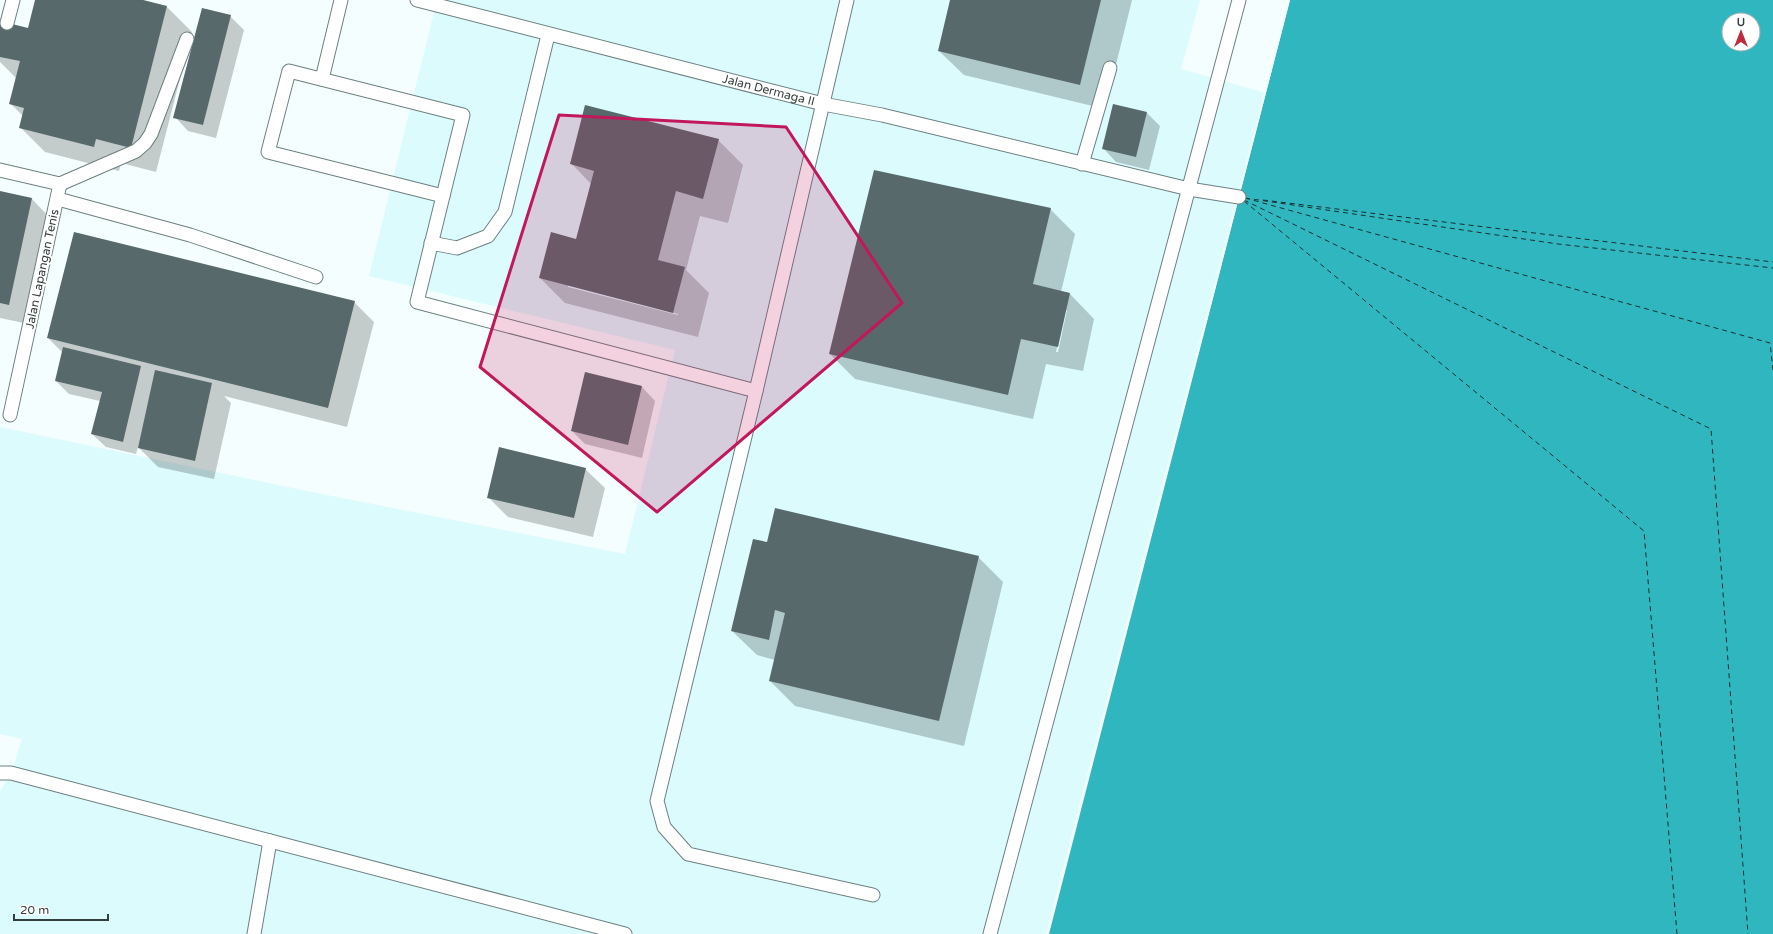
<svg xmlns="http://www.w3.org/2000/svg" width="1773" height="934" viewBox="0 0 1773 934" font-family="'Varela Round',sans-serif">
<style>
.built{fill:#dbfbfd}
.water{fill:#30b6be;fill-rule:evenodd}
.pier{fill:#f5fefe}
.shadow{fill:#0003;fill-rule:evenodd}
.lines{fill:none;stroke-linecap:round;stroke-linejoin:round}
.ferry{stroke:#1a3032;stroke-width:1;stroke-dasharray:5 4;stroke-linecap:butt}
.building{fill:#57696b}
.lane-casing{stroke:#6d8081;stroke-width:15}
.lane{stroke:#fff;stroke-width:13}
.marked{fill:#c2185b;fill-opacity:0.2;stroke:#c2185b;stroke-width:3;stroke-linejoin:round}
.labels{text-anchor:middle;stroke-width:4;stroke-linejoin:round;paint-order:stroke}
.street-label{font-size:12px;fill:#353e3e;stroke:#fff}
</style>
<rect width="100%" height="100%" fill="#f5fefe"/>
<path class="built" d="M437 0H1200L1181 69 1266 93 1048 934H0V791L11 773 22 739 0 734V427L307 491 625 554 675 350 369 276Z"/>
<path class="water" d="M1290 0H1773V934H1048ZM1729 20H1753V44H1729Z"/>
<path class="pier" d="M1288 0H1290L1049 934H1046Z"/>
<path class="shadow" d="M36 0H143L167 7 192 32 156 172 121 163 119 171 45 152 20 127 23 116 10 103 16 78 0 62V22L29 29Z
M951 0H1132L1105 109 964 75 939 51Z
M230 16 244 30 216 138 188 131 175 117Z
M1147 113 1160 126 1149 170 1116 162 1103 148Z
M718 140 743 165 728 223 700 216 686 270 709 293 698 337 565 303 540 278 577 240 591 184 571 163ZM568 285 678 314V315L568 287Z
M0 193 32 199 51 219 29 324 0 318Z
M1050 209 1075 234 1061 292 1070 294 1094 319 1083 371 1046 364 1033 419 855 379 830 354ZM1065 310H1067L1058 352H1056Z
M354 302 374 322 347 427 224 396 231 403 214 479 158 467 138 447 136 454 106 447 92 434 100 401 69 394 56 381 63 353 48 338Z
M586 373 642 387 655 401 642 458 585 444 572 431Z
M585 469 605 488 593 537 508 517 488 497Z
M768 543 978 557 1003 582 964 746 795 706 770 681 775 660 757 655 732 631Z"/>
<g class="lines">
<path class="ferry" d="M1245 198 1770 343 1773 370
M1245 198 1558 244 1773 268
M1244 200 1711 429 1748 934
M1263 200 1773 262
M1244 201 1644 531 1677 934"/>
</g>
<path class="building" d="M35 0H143L167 6 131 148 96 139 94 147 19 128 24 108 9 104 20 61 0 57V21L28 28Z
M950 0H1101L1080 85 938 51Z
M202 8 231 15 203 125 173 118Z
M1113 104 1147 112 1136 157 1102 149Z
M585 105 719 139 703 199 676 191 658 260 685 267 673 313 539 278 551 232 576 239 594 171 570 164Z
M874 170 1051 208 1033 284 1070 293 1058 347 1021 339 1008 395 829 354Z
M0 191 32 198 9 305 0 303Z
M74 232 355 301 328 408 47 338Z
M63 347 141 366 123 442 91 434 102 392 55 381Z
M155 370 212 383 195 461 138 448Z
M585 372 642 386 628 445 571 431Z
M499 447 586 468 574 518 487 498Z
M775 508 979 556 939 721 769 681 785 613 775 610 769 640 731 631 753 539 767 542Z"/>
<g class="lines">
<defs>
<g id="lane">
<path id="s1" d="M417 0 823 104 882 115 1189 189 1239 197"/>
<path d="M847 0 756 391 657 801 664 827 688 854 873 895"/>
<path d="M7 23 13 0"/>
<path d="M289 71 463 115 443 196 268 152Z"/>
<path d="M322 79 341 0"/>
<path d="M1082 164 1110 68"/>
<path d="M0 170 60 184 10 415"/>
<path d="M60 184 136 151 145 143 151 134 187 39"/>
<path d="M443 196 417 302 756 391"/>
<path d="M58 199 190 235 316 277"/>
<path d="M431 243 457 248 488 236 505 212 548 35"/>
<path d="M0 773H11L625 934"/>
<path d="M254 934 270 841"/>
<path d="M990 934 1239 0"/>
</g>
</defs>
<use href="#lane" class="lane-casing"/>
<use href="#lane" class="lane"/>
</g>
<path class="marked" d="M559 115 786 127 902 303 657 512 480 367Z"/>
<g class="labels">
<g class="street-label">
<text dy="4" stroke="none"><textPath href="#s1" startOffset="363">Jalan Dermaga II</textPath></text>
<text transform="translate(42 269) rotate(-78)" y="4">Jalan Lapangan Tenis</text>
</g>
</g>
<g transform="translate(1741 32)"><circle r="19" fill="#ffffff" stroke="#aeb2b2"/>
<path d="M0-3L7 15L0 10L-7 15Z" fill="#be2d3b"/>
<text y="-6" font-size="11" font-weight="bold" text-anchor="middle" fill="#353e3e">U</text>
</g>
<path d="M14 914v6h94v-6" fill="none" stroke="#353e3e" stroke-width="2"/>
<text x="20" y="914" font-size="12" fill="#353e3e" stroke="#ffffff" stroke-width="3" paint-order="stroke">20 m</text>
</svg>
